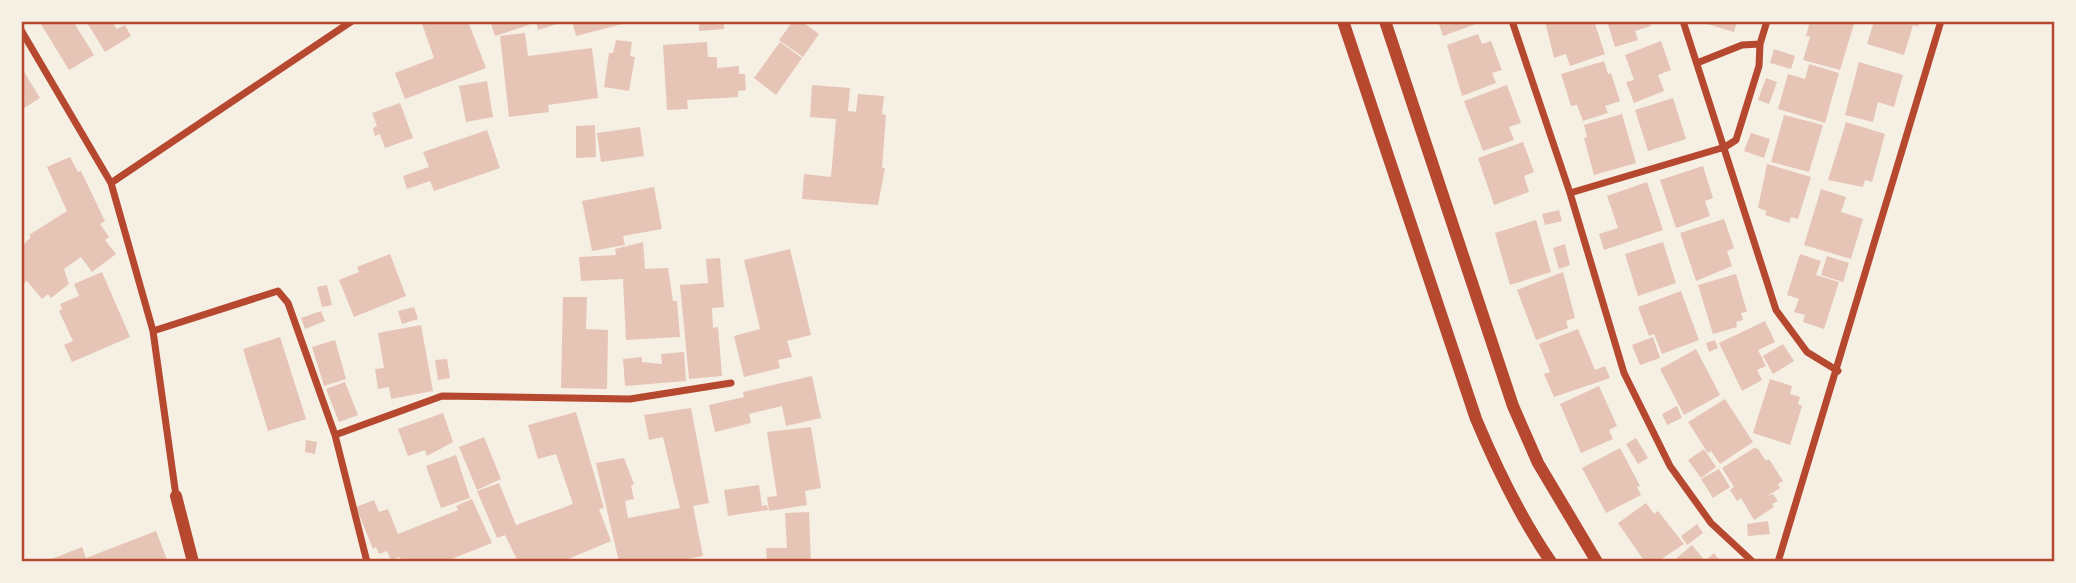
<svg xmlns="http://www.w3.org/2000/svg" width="2076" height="583" viewBox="0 0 2076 583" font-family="'Public Sans',sans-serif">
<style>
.building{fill:#e6c5b7}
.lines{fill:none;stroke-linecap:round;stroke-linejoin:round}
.minor{stroke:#b5482f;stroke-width:7}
.tertiary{stroke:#b5482f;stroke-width:12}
.neatline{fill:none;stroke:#b5482f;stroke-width:2.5}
</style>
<rect width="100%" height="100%" fill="#f6efe4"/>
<path class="building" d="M39 21H73L94 55 69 70Z
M86 21H111L117 29 125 25 131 36 105 52Z
M421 21H468L486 68 405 99 395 73 434 58Z
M490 21H528L529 25 495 36Z
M536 21H563V22L538 30Z
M572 21H629L630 22 576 36Z
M699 21H724V29L699 31Z
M793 21H801L819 34 803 57 779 40Z
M1438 21H1475L1476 24 1443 36Z
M1545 21H1594L1605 54 1570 66 1566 54 1554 58Z
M1607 21H1650L1651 26 1635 31 1638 40 1615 47Z
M1697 21H1737L1734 32Z
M1810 21H1855L1840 70 1803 60 1810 37 1806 36Z
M1874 21H1920L1918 27 1913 25 1904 55 1867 44Z
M525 33 528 56 592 48 598 98 548 105 549 112 509 117 500 36Z
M1478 34 1482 44 1491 41 1502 70 1492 73 1496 83 1462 96 1447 45Z
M616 40 632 42 630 56 635 57 629 91 604 87 609 53H613Z
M1661 41 1671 70 1658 75 1664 91 1634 103 1626 82 1634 80 1625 55Z
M707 42 708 57H717V68L739 66V74H745L746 90 738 91V97L687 100 688 109 667 110 663 45Z
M780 42 802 58 776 95 754 78Z
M1774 49 1795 56 1791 69 1770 63Z
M1604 61 1608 74 1611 73 1620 101 1605 106 1608 113 1583 121 1577 105 1571 106 1561 74Z
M1859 62 1903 75 1894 107 1878 102 1873 122 1845 115Z
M1809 64 1839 73 1825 123 1778 109 1788 74 1805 79Z
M21 67 40 98 21 110Z
M1766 78 1777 82 1769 104 1758 100Z
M487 81 493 117 466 122 459 86Z
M812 85 850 88 848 111 856 112 858 94 884 96 882 114 886 115 882 168H885L878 205 802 199 804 174 831 177 836 119 810 117Z
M1507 85 1521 123 1509 127 1514 140 1483 151 1464 101Z
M1673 98 1686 139 1648 151 1635 110Z
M400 103 413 138 385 148 380 134 375 136 373 128 377 126 372 113Z
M1622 114 1636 163 1594 175 1584 138 1587 137 1584 125Z
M1784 115 1823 125 1809 172 1771 162Z
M1846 122 1885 134 1872 182 1865 180 1863 187 1828 180Z
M595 125 596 157 576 158V126Z
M640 127 644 156 601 162 597 133Z
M487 130 500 168 434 191 430 181 407 189 403 176 429 167 423 152Z
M1751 133 1770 139 1764 158 1744 151Z
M1523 142 1534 172 1524 176 1529 192 1494 205 1478 158Z
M70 157 78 172 81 171 105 221 100 224 109 237 105 240 116 254 92 272 81 257 64 269 69 284 51 298 48 294 42 299 27 281 21 285V247L31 237 29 235 67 211 47 167Z
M1767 164 1811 177 1798 219 1791 217 1789 223 1765 215 1767 211 1758 208Z
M1703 166 1713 198 1705 201 1710 216 1676 228 1660 180Z
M1647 182 1663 230 1604 250 1599 234 1618 228 1607 196Z
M654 187 662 229 623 236 625 245 592 251 582 201Z
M1821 189 1846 197 1841 212 1863 219 1851 259 1804 245Z
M1559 210 1562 221 1545 225 1542 214Z
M1724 219 1734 248 1727 251 1732 266 1696 281 1680 233Z
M1536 220 1551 272 1510 285 1495 233Z
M643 242 645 269 668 268 673 301H677L680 337 626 340 623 279 581 281 579 257 616 255 615 249Z
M1663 242 1676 283 1638 296 1625 254Z
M1565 244 1570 265 1559 269 1553 248Z
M790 249 811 335 787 341 792 357 778 360 780 368 744 377 734 336 760 329 744 260Z
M390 254 406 296 354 317 339 280 359 272 357 267Z
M1800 254 1821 261 1816 275 1839 282 1824 329 1803 322 1805 315 1794 312 1799 299 1787 295Z
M1827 256 1849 263 1843 282 1821 275Z
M720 258 724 307 712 308 713 328 718 327 722 376 689 379 680 285 708 283 706 259Z
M102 272 130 337 72 362 64 345 73 341 59 311 62 309 60 304 79 296 74 284Z
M1563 272 1575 318 1566 321 1568 328 1536 340 1517 290Z
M1736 274 1747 312 1741 313 1743 320 1736 322 1737 327 1713 334 1698 285Z
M327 285 332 305 322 307 317 287Z
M1681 291 1699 340 1662 354 1654 334 1649 336 1638 307Z
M563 297H587L586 329 608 330 607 389 561 388Z
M414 307 418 319 402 324 398 311Z
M321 311 325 321 305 329 301 318Z
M1765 321 1775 342 1758 350 1766 366 1757 370 1762 380 1742 391 1719 343Z
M421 325 433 391 391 399 389 387 378 389 375 369 384 368 378 333Z
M1578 329 1595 370 1605 366 1610 378 1554 397 1544 374 1550 372 1539 344Z
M280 337 306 419 268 431 243 349Z
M1653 337 1660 358 1640 365 1632 345Z
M335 340 346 379 324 386 312 347Z
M1715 340 1718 348 1709 352 1706 343Z
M1783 344 1794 361 1773 374 1763 356Z
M1696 349 1720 395 1684 415 1660 369Z
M684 352 686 381 625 386 623 359 642 357V362L662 364 661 354Z
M447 359 450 378 438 380 435 360Z
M812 376 821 418 786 426 782 406 749 414 751 423 715 432 709 405 744 397 743 392Z
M1770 379 1792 386 1790 394 1800 397 1798 404 1802 406 1790 445 1753 433Z
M345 382 358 415 339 422 326 389Z
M1599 386 1617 426 1609 430 1613 439 1581 453 1560 404Z
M1725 399 1753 442 1720 464 1711 451 1708 453 1688 422Z
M1677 406 1682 418 1667 425 1662 414Z
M691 408 709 503 693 506 703 556 671 562H619L596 463 624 458 634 484 631 486 634 499 625 501 628 518 680 508 663 437 649 440 644 415Z
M576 412 604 508 599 509 611 541 561 562H518L505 535 497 538 477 491 499 483 516 525 573 504 556 454 538 459 528 425Z
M443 413 453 442 427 456 425 450 408 456 398 429Z
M811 427 821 488 805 491 807 505 769 511 767 497 777 496 767 432Z
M484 437 501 479 477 490 459 447Z
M1636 438 1648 458 1638 464 1626 444Z
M306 440 317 442 315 454 305 452Z
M1620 448 1640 486 1637 487 1641 495 1606 513 1582 468Z
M1754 448 1758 449 1766 461 1769 459 1783 481 1778 484 1780 488 1767 496 1773 494 1778 501 1772 504 1774 507 1754 520 1741 498 1737 501 1730 490 1734 487 1722 468Z
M1704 449 1716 467 1701 478 1688 460Z
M456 455 470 498 441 508 426 466Z
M1719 469 1730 487 1713 498 1701 479Z
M759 485 762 506 767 505 768 510 728 516 724 490Z
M472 499 492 543 444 562H402L400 557 391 560 387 551 379 554 376 547 373 549 356 507 374 500 379 512 388 509 398 534 458 510 456 506Z
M1646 503 1654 514 1658 511 1684 544 1657 562H1645L1618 523Z
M809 512 811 562H767L766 548H787L785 513Z
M1768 521 1770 534 1748 536 1747 524Z
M1697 524 1703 533 1687 545 1681 536Z
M156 531 168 562H44L82 547 86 558Z
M1692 545 1705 561 1714 553 1721 562H1672Z"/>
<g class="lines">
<path class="minor" d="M1512 21 1570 193 1624 373 1670 466 1711 523 1753 562
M1683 21 1776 310 1807 352 1838 371
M21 30 111 183 153 331 176 496
M1697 63 1742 45 1760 44
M111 183 352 21
M1570 193 1725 147 1736 140 1759 66 1760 44 1767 21
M153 331 278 291 288 303 335 435 367 562
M335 435 442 396 630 399 731 383
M1778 562 1941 21"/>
<path class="tertiary" d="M1343 21 1476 419C1497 469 1520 517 1551 562
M1385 21 1513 406 1538 463 1597 562
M176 496 193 562"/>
</g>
<rect width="2076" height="583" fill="none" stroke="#f6efe4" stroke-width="46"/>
<rect x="23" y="23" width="2030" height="537" class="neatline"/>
</svg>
